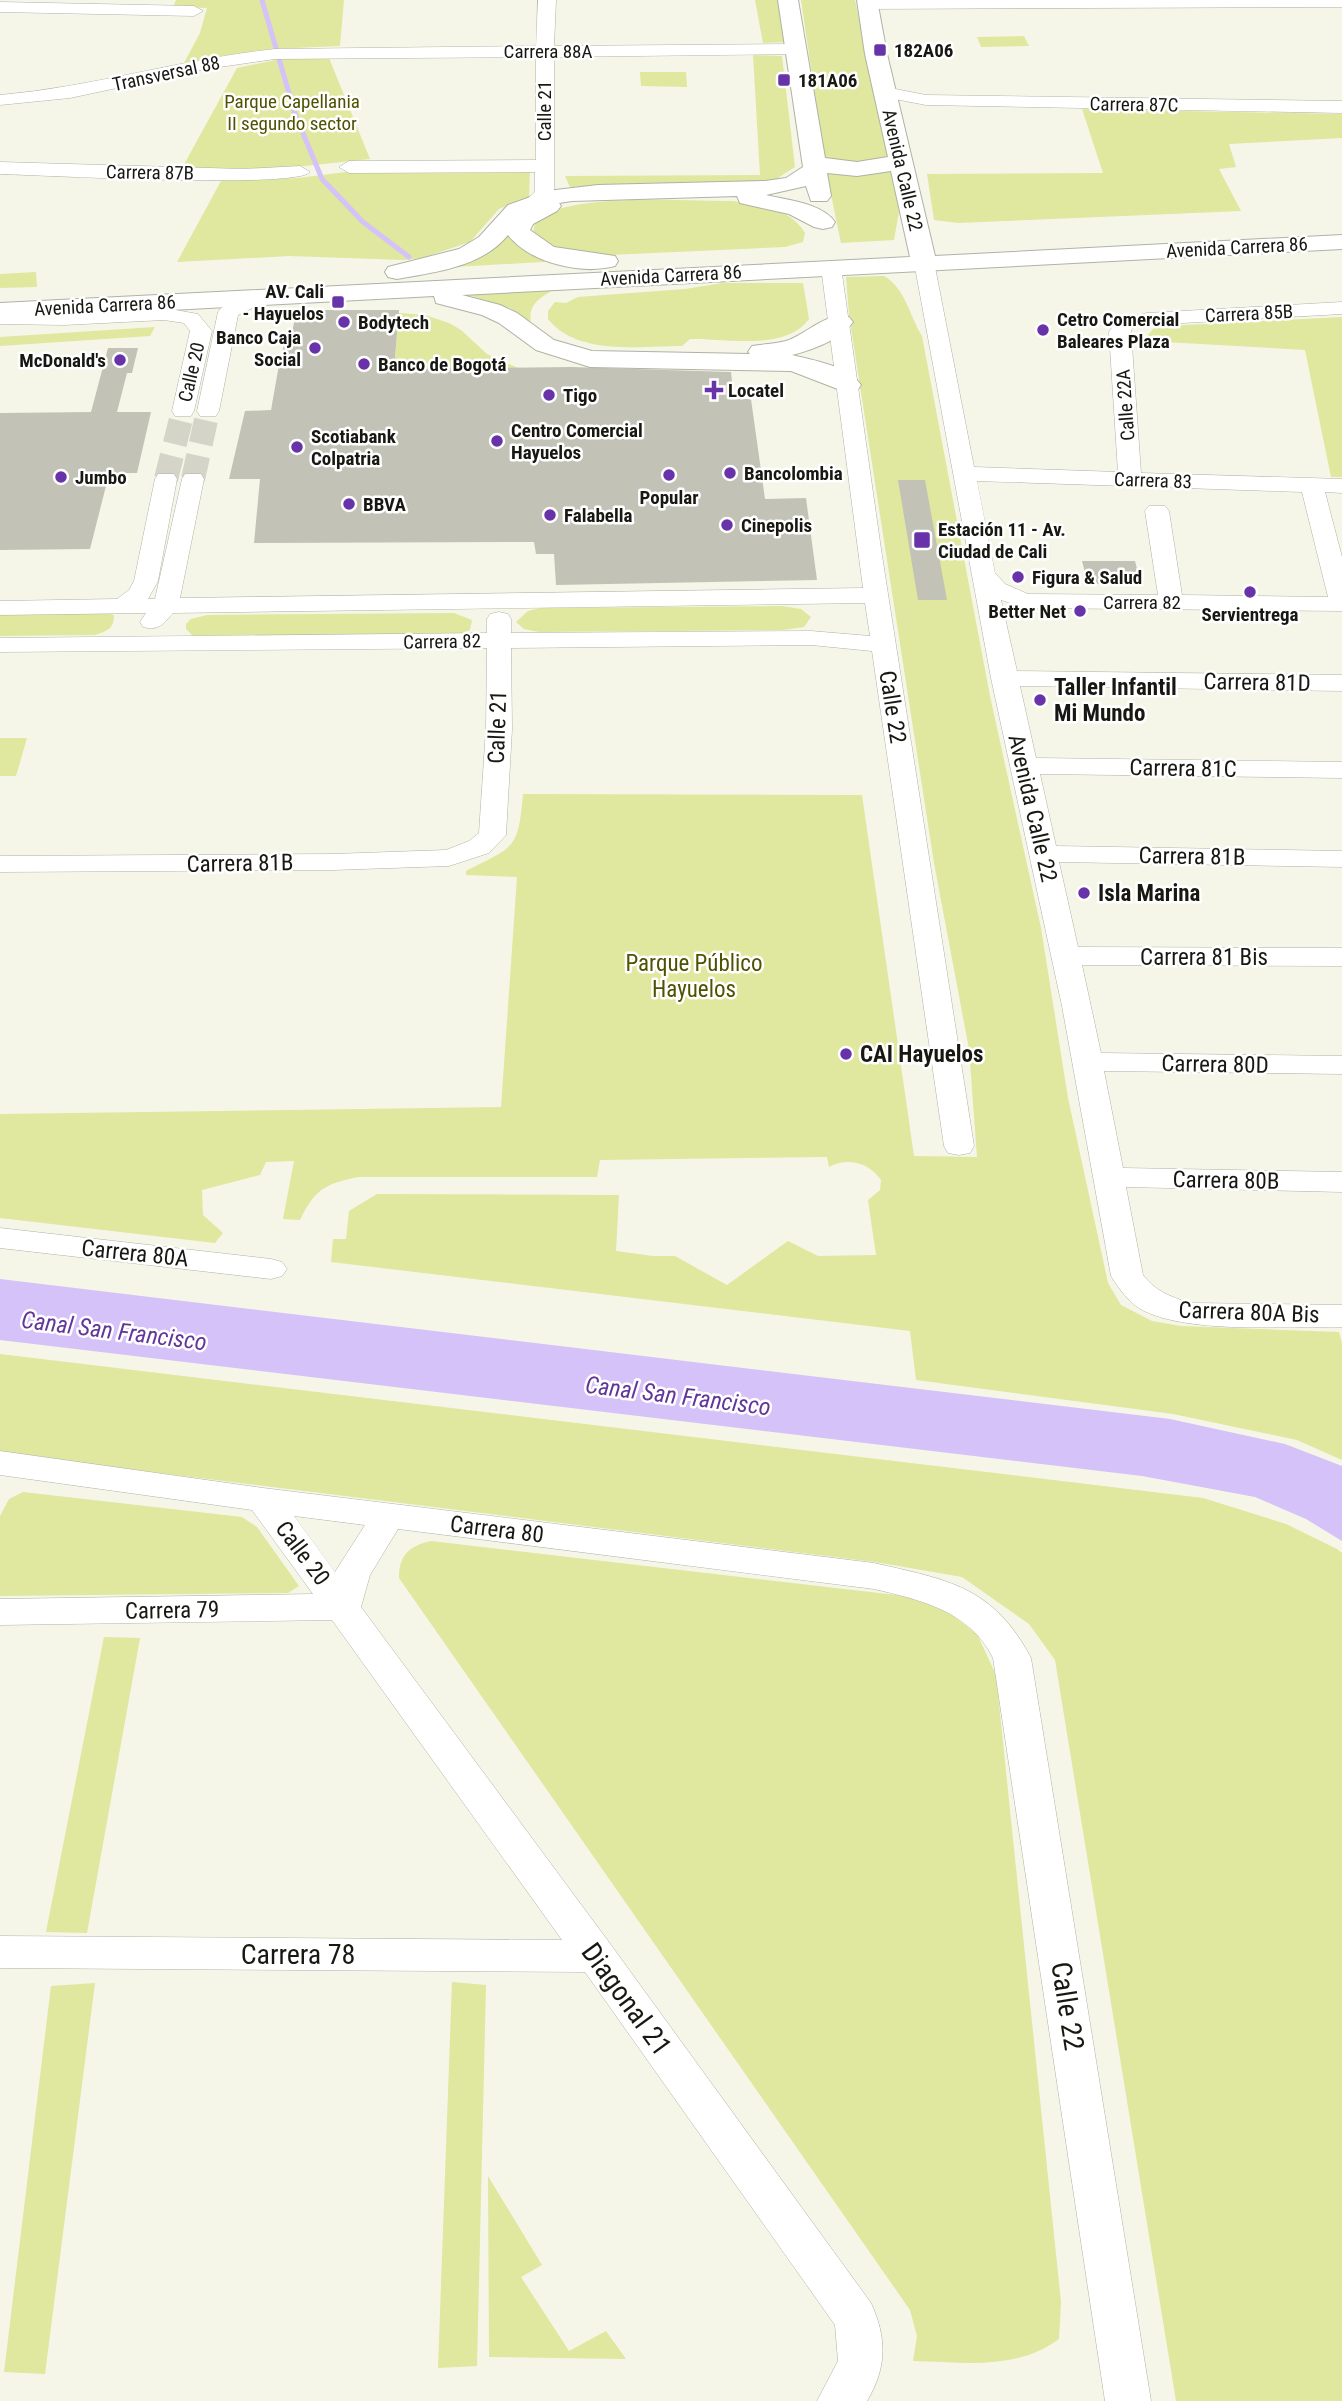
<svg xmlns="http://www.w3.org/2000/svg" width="1342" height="2401" viewBox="0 0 1342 2401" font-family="'Roboto Condensed',sans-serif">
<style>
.green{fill:#e0e79e}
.water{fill:#d5c2f8}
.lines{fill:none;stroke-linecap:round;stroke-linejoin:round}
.stream{stroke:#d5c2f8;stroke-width:5}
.building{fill:#c2c3b6}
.minor-tunnel{stroke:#d4d5c8;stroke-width:24;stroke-dasharray:24 12;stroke-linecap:butt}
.minor-casing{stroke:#b0b2a4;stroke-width:1}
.major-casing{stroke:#b0b2a4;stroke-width:2}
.minor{fill:#fff;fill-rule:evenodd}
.major{fill:#fff;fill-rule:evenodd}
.poi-dot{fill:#6832a8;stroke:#fff;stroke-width:2.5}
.labels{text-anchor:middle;stroke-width:5;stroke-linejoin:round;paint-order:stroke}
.far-poi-label{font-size:19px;font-weight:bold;fill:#181813;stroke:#fff;text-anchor:start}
.far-street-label{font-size:19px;fill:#181813;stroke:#fff}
.far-park-label{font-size:19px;fill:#4f5200;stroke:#fff}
.street-label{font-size:23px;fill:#181813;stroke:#fff}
.poi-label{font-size:23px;font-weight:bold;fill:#181813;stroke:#fff;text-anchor:start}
.park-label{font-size:23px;fill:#4f5200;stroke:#fff}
.water-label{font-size:24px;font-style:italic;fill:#613599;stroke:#fff}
.near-street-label{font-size:28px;fill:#181813;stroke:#fff}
</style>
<rect width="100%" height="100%" fill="#f5f6e8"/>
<path class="green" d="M176 0H344L340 46 271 49 184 63 200 33 207 8 173 7Z
M755 0H780L787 42 763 43Z
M801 0H855L889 160 825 163Z
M1024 36 1029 46 981 47 977 37Z
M753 55 782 56 795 167 773 181 570 187 565 176 760 175Z
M285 58H329L370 159 277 169 182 168 237 68Z
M640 72H686L687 87 641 86Z
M1082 109 1342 114V138L1229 144 1236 167 1219 169 1241 211 958 223 934 220 927 174 1103 173Z
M530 170 529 197 499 209 470 242 422 258 404 260 289 256 177 262 221 181 298 178 354 171Z
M826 170H893L899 212 894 240 841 243Z
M732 201C759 204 790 208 805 233L803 242 785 247 588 256 549 249 534 236C533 228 534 222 541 217 576 193 687 201 732 201Z
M509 234C516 253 543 257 560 261L454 267 499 245Z
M36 272 37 287 0 288V274Z
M884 276C906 289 909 315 922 336L990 696 1041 928 1068 1098 1108 1283 1121 1305 1152 1321 1181 1326 1339 1332 1342 1343V1460L1297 1440 1173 1414 916 1380 910 1331 331 1262 333 1239H346L349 1211 377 1194 619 1195 616 1251 653 1256H675L727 1285 788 1241 818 1256 876 1255 868 1200 880 1190 881 1180C869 1162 847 1157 829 1167L827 1157 600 1160 597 1177H358C325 1184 315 1189 300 1220L283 1219 294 1161 266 1162 260 1175 202 1190 203 1215 223 1233 215 1243 0 1218V1114L501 1107 517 877 466 875V871C515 846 518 850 523 794L862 795 914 1156 977 1157 969 1049 934 863 849 315 846 277Z
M723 283H803L809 319C785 352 724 338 690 339L682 346C640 346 577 356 548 319V311L555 302 566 303 578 297 685 289Z
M553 290C538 299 528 305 531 324L510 308 459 292Z
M399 313 425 315 449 323 461 330 487 354 518 368 394 369Z
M1342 317V477H1331L1305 350 1147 341V336L1154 328 1165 326Z
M155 327 150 336 0 346V337Z
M782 606 801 609 811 617 804 627 783 630 539 632 524 629 516 622 528 611 541 608Z
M101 611 114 615C114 629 107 631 95 635L0 636V613Z
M454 613 472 620 470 630 459 635 194 637 186 629V624L191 619 207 615Z
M0 738H27L16 776H0Z
M0 1354 1203 1498 1286 1524 1337 1549 1342 1553V2401H1176L1055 1660 1029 1624 962 1577 875 1562 0 1453Z
M23 1492 242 1517 257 1527 299 1586 288 1593 0 1596V1516L9 1499Z
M431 1541 905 1596 947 1611 977 1634 996 1675 1061 2302 1059 2339C1015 2371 965 2362 913 2361L917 2336 910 2310 399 1578C399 1555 409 1546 431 1541Z
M104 1637 140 1638 87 1933 46 1932Z
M452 1982 486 1985 477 2366 438 2368Z
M95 1983 45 2374 4 2372 51 1986Z
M488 2176 542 2265 521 2277 569 2351 606 2331 626 2359 489 2357Z"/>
<path class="water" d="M0 1279 1170 1419 1285 1444 1342 1466V1541L1306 1519 1255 1497 1142 1476 0 1340Z"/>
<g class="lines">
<path class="stream" d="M262 0 295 114 322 179 363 222 409 257"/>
</g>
<path class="building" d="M297 310H399L394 369 572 367 731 372 734 399H751L765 499 806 498 817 580 556 585 554 554H536L534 542 254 543 260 479H229L245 411 271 410 280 359 284 345H289Z
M108 348H138L132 373H127L117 412H151L137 473H124L122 481 107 482 90 549 0 550V413L91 412Z
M898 480H925L947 600H918Z
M1082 561H1135L1141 584H1088Z"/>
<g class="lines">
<path class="minor-tunnel" d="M166 479 183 411
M193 479 208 411"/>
<defs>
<path id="minor" d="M538 0H556L554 46 796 44 805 49 796 54 554 57V194L540 207 533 209 523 203 535 192V172L349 173 339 167 349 161 536 160V57L275 59 206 69 70 98 0 105V95C93 87 182 59 275 49L536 46Z
M867 0H1342V7L862 9 859 5Z
M0 2 194 6 203 11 194 16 0 12Z
M885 87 926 95 1342 101V113L926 105 879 96 876 92Z
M0 162 243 169 300 166 310 172C297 189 38 175 0 174Z
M924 256 931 258 934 262 974 467 1118 472 1109 332 1117 320 1147 313 1342 302V314L1147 325 1132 328 1131 332 1141 473 1342 479V493L1325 492 1342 557V611L1025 608 1001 600 1017 671 1342 675V691L1020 686 1036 758 1342 762V778L1040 774 1056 846 1342 851V867L1059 862 1078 947 1342 948V966L1082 965 1101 1053 1342 1056V1074L1104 1071 1123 1168 1342 1172V1192L1126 1187 1143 1275C1155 1291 1171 1297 1190 1303L1342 1305V1327C1287 1326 1192 1334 1144 1311 1129 1303 1120 1290 1111 1276L1062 1006 991 678 914 262 917 258ZM977 481 1302 492 1328 597 1182 595 1169 511 1165 506H1149L1145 511 1158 595 1028 594 1005 584 995 573Z
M831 261 838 263 841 267 881 549 974 1146 970 1153 959 1155 948 1153 944 1146 872 651 811 645 511 648 512 729 506 835 489 853 449 866 333 870 0 872V856L333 854 446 850 469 841 479 833 486 729 487 648 0 652V638L487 633V619L490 614 499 612 508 614 511 619V633L811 631 870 636 865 603 173 613C163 624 159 631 143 627L140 622 146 613 0 615V601L117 599 129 590 134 581 155 479 158 474H174L177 479 158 581 148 599H155L182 479 185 474H201L204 479 180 598 863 588 821 267 824 263Z
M262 290 269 292 272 296 269 300 238 315 219 411 216 416H200L197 411 218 312 221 308Z
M164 308 198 314 212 331 194 411 191 416H175L172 411 190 331 184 323 164 320 64 325 0 324V312L64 313Z
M0 1228 271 1259 282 1262 287 1269 282 1276 271 1279 0 1248Z
M0 1451 263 1488 874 1563C948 1580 993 1586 1031 1658L1151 2401H1105L993 1658C970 1611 921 1600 874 1589L398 1529 370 1575 361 1607 611 1945 871 2303C887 2338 887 2368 867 2401H817L838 2361 835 2325 585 1972 0 1968V1936L562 1940 332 1620 0 1625V1599L313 1594 252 1510 0 1475ZM294 1516 365 1525 335 1572Z"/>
<path id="major" d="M778 0H798L825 158 857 162 888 157 865 54 857 0H877L887 54 935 256 1342 235V249L462 295 500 305 517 313 554 340 592 351 750 354 748 352 752 346C763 344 775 344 786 341 807 334 827 311 849 317L853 322C840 340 812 350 792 355 813 360 848 366 861 385L857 391 848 393 791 371 590 367 536 350 499 323 482 315 436 303 434 296 0 319V303L910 257 891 171 857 176 827 173 831 196 827 201H811L806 186 766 195C787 200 822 203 835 222L832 227 823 229 814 227 789 214 740 203 737 196 572 201 559 203 561 206 557 211 533 224 530 230 554 247 615 256 618 261 615 266C581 275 530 263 508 235 482 267 436 272 397 279L388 277 385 272 388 267 459 249 479 237 508 205 547 191 598 185 765 181 786 178 803 167Z"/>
</defs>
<use href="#minor" class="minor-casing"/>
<use href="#major" class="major-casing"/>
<use href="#minor" class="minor"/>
<use href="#major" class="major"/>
</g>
<g class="poi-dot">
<rect x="873" y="43" width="14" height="14" rx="3.5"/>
<rect x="777" y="73" width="14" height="14" rx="3.5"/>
<rect x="331" y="295" width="14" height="14" rx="3.5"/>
<circle cx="344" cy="322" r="7"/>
<circle cx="1043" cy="330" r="7"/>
<circle cx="315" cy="348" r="7"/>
<circle cx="120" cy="360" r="7"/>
<circle cx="364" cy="364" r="7"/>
<path d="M710.5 379.5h7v7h7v7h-7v7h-7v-7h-7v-7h7z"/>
<circle cx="549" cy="395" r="7"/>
<circle cx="497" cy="441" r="7"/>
<circle cx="297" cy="447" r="7"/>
<circle cx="730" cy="473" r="7"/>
<circle cx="669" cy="475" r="7"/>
<circle cx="61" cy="477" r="7"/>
<circle cx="349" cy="504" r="7"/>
<circle cx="550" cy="515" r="7"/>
<circle cx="727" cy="525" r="7"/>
<rect x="913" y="531" width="18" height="18" rx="3.5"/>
<circle cx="1018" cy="577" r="7"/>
<circle cx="1250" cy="592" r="7"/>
<circle cx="1080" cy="611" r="7"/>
<circle cx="1040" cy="700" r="7"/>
<circle cx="1084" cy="893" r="7"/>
<circle cx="846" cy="1054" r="7"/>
</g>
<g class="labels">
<g class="far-poi-label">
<text x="894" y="57">182A06</text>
<text x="798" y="87">181A06</text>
<text x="324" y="298" text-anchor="end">AV. Cali<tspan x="324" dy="22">- Hayuelos</tspan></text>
<text x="1057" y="326">Cetro Comercial<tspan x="1057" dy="22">Baleares Plaza</tspan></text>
<text x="358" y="329">Bodytech</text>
<text x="301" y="344" text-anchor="end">Banco Caja<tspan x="301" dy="22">Social</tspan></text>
<text x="106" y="367" text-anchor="end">McDonald's</text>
<text x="378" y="371">Banco de Bogotá</text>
<text x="728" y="397">Locatel</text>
<text x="563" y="402">Tigo</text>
<text x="511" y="437">Centro Comercial<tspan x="511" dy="22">Hayuelos</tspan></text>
<text x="311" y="443">Scotiabank<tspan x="311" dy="22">Colpatria</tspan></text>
<text x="744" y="480">Bancolombia</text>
<text x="75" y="484">Jumbo</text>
<text x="669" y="504" text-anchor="middle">Popular</text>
<text x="363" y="511">BBVA</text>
<text x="564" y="522">Falabella</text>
<text x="741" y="532">Cinepolis</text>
<text x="938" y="536">Estación 11 - Av.<tspan x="938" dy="22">Ciudad de Cali</tspan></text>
<text x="1032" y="584">Figura &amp; Salud</text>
<text x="1066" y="618" text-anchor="end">Better Net</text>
<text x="1250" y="621" text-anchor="middle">Servientrega</text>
</g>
<g class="far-street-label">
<text x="548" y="58">Carrera 88A</text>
<text transform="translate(166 73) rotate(-12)" y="7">Transversal 88</text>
<text transform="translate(1134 104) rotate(1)" y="7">Carrera 87C</text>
<text transform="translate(544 111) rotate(-90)" y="7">Calle 21</text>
<text transform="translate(903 170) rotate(77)" y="7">Avenida Calle 22</text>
<text transform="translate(150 172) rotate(1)" y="7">Carrera 87B</text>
<text transform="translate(1237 247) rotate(-3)" y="7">Avenida Carrera 86</text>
<text transform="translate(671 275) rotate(-3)" y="7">Avenida Carrera 86</text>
<text transform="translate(105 305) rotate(-3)" y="7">Avenida Carrera 86</text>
<text transform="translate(1249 313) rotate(-3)" y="7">Carrera 85B</text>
<text transform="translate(191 372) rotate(-77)" y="7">Calle 20</text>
<text transform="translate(1125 405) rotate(-94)" y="7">Calle 22A</text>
<text transform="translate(1153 480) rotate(2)" y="7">Carrera 83</text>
<text x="1142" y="609">Carrera 82</text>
<text transform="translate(442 641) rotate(-1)" y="7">Carrera 82</text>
</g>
<g class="far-park-label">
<text x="292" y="108">Parque Capellania<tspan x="292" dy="22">II segundo sector</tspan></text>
</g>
<g class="street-label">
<text transform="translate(1257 682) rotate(1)" y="8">Carrera 81D</text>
<text transform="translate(893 707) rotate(81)" y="8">Calle 22</text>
<text transform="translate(497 727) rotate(-88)" y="8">Calle 21</text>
<text transform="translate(1183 768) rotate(1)" y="8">Carrera 81C</text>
<text transform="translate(1033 808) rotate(77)" y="8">Avenida Calle 22</text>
<text transform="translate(1192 856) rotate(1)" y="8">Carrera 81B</text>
<text transform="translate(240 863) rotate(-1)" y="8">Carrera 81B</text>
<text x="1204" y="965">Carrera 81 Bis</text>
<text transform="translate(1215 1064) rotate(1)" y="8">Carrera 80D</text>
<text transform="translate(1226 1180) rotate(1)" y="8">Carrera 80B</text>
<text transform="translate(135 1253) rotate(6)" y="8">Carrera 80A</text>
<text transform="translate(1249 1312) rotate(2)" y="8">Carrera 80A Bis</text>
<text transform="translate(497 1529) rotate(7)" y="8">Carrera 80</text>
<text transform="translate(303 1553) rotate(53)" y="8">Calle 20</text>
<text transform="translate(172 1610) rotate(-1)" y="8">Carrera 79</text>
</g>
<g class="poi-label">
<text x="1054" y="695">Taller Infantil<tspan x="1054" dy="26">Mi Mundo</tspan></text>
<text x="1098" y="901">Isla Marina</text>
<text x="860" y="1062">CAI Hayuelos</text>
</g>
<g class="park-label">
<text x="694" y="971">Parque Público<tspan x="694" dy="26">Hayuelos</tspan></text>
</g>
<g class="water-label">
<text transform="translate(114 1331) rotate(7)" y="8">Canal San Francisco</text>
<text transform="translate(678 1396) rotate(7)" y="8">Canal San Francisco</text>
</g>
<g class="near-street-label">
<text x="298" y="1964">Carrera 78</text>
<text transform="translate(627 1999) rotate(54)" y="10">Diagonal 21</text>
<text transform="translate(1068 2006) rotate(81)" y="10">Calle 22</text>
</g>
</g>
</svg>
